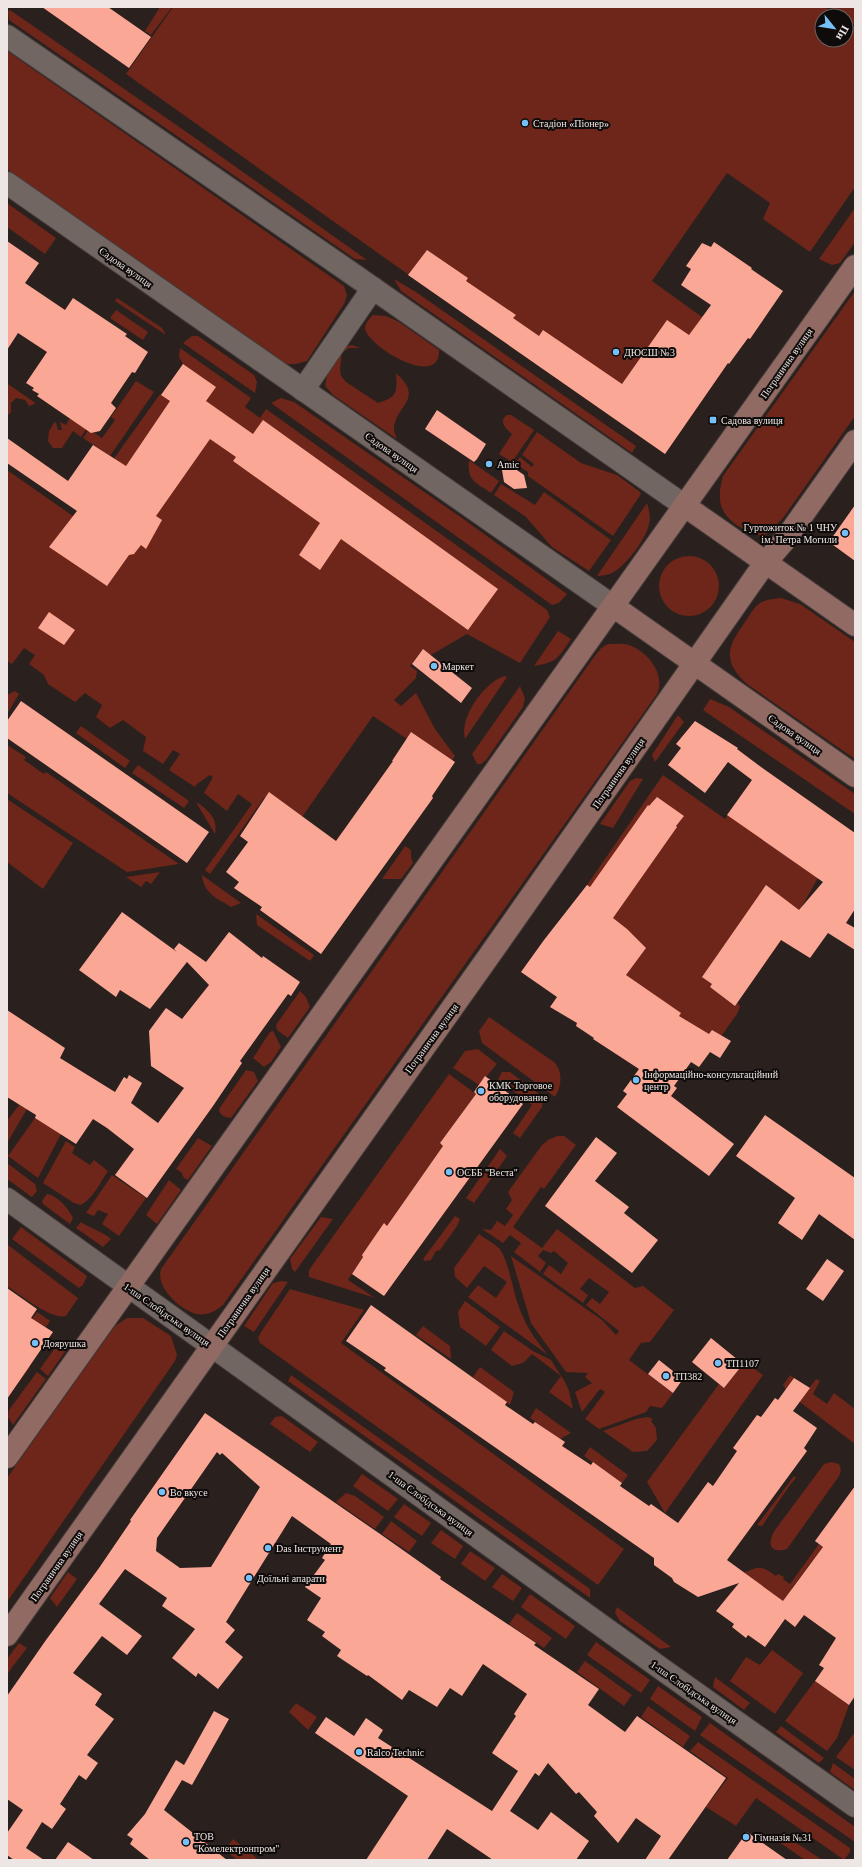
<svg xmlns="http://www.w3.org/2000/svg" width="862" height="1867" viewBox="0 0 862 1867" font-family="Georgia,serif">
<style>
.green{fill:#6d2619}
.building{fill:#fba796;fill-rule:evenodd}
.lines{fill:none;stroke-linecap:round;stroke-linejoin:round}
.minor-casing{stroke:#473e3d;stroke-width:24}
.tertiary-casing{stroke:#473e3d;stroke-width:24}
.secondary-casing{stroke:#473e3d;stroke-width:24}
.minor{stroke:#726663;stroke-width:22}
.tertiary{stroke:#726663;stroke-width:22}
.secondary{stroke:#916b63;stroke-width:22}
.poi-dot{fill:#76c0f7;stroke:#0f0b0a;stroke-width:1.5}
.labels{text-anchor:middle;stroke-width:4;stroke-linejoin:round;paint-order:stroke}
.poi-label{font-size:10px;fill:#ede6e4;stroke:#0f0b0a;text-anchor:start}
.street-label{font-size:10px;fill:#ede6e4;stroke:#0f0b0a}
</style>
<rect width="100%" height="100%" fill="#2a201d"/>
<path class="green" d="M160 7H172L151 35 145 31Z
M173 7H825L838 16H822V40H846V21L855 28V187L810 252 763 219 770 203 727 173 652 281 702 317 689 336 728 363 665 454 392 263 126 74Z
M829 7H855V25L846 19V16H842Z
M10 10 188 133 367 260 355 259 9 20 8 12Z
M7 51 344 286 347 295 344 304 307 361 296 364H287L7 169Z
M7 203 56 238 45 254 7 227Z
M855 208V242L840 263 832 265 819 259Z
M394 279 416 292 636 446 632 453 401 291Z
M855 291V416L783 518 770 531 763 536C748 533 728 523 722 508 718 498 720 486 723 476Z
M117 298 162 328 166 335 115 301Z
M116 310 148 332 143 340 110 318Z
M373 315 386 316 399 322 439 350C441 391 365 345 365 328 365 323 370 318 373 315Z
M192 336H198L254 375 257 382 255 393 183 343Z
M352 345 360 348H349L342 353 340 369 341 376 346 382 378 403C398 397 397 392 396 373 426 400 394 405 394 430 394 432 396 436 397 439L333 395 325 386 328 370 341 348Z
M180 348 251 398 245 407 260 418 266 409 547 610 550 617 520 663 467 634 431 655 422 650 410 666 417 671 416 678 394 700 401 706 416 693 435 729 455 756 452 760 407 739 373 716 302 817 264 798 210 874 205 870 252 804 238 794 227 811 204 793 213 777 210 775 197 784 195 787 169 770 180 754 173 750 163 764 143 751 146 737 123 720 110 728 96 717 102 705 85 693 75 702 48 684 44 675 29 664 35 655 24 648 12 664 7 661V470L73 516 160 394 161 395 183 364 179 357Z
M136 381 154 392 110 456 83 438 89 429 102 438 115 420 111 417Z
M8 384 34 402 35 404 29 406 25 400 16 398 11 403V412L9 415 7 412Z
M281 398 294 402 462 518 567 594 559 603 552 605 271 403Z
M507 415H511L534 430 512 462 499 454 512 434C506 429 498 421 507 415Z
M74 418 87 428 81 437 73 431 62 448H53L48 441 49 431 54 423 56 422 58 430H62L60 422 66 425 69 419Z
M537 432 581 463 617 475 640 492 641 494 613 536 528 476V472L515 464 520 457 532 467 534 464 522 455Z
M469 460 499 481 491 493C475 482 467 481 469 460Z
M501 484 535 505 544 492 611 540 589 571 552 547 526 517 494 495Z
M647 503C649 510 651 517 649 524 646 539 626 566 612 573 608 575 601 576 597 576Z
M659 586a30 30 0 1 1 60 0a30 30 0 1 1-60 0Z
M781 598 800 604 855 642V759L747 684C722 661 727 647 745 622 749 616 754 607 760 603 766 599 775 599 781 598Z
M558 631 571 639C558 658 558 662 534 666Z
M608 644C614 644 623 643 629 645 648 652 666 674 657 694L223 1305C216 1311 207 1316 197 1314 180 1310 155 1287 161 1269L594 657 601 648Z
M505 676 507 677 465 739C459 718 484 682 505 676Z
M520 686 525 698 523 707 486 760 481 764H477L472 754Z
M15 691 19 694 7 714V695Z
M710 699 729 707 855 794V814L703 710Z
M678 715 684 722 655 762 652 755Z
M81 726 130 761 125 768 76 733Z
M7 745 26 757 24 760 44 774 46 772 179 864 127 872 7 793Z
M138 765 189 801 184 808 132 773Z
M663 775 725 819 752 780 818 878 801 908V912L737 1003 740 1006 737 1014 699 1067 557 924 587 885Z
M636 778 643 779 613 828 600 824 630 781Z
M7 799 73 843 43 889 7 862Z
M198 803C210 812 218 819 215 834L197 804Z
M405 846 411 850V857L413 863 401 879H382Z
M160 872 151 884 146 881 141 887 126 877Z
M202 875 241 903 231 907C217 898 204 894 202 875Z
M256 914 314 955 310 961 257 925Z
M300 991 306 997 310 1007 288 1038 277 1030 276 1025Z
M489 1017 554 1062C563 1071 562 1086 555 1097L482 1043 479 1031Z
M273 1031 281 1047 271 1062 264 1067 253 1058 270 1032Z
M478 1049 497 1064 479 1085 453 1068 465 1051Z
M246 1070 254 1072 258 1081 231 1118C225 1117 220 1116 219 1109Z
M502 1072H510L543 1097 542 1107 520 1138 513 1133 532 1105 498 1079Z
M449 1074 476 1094 440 1143 443 1146 387 1226 384 1224 378 1232 380 1234 370 1248 367 1247 362 1255 363 1257 348 1280 375 1298 309 1277V1270Z
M19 1105 27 1109 7 1143V1121Z
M35 1118 61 1134 38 1178 8 1156Z
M557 1136H564L576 1145 544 1189 541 1187 513 1227 542 1248 557 1229 635 1288 643 1286 674 1310 650 1342 641 1343 629 1360 673 1393 662 1408 650 1406 646 1412 599 1429 585 1419 605 1392 600 1389 582 1412 575 1392 592 1383 585 1377 588 1373 566 1372 531 1323 511 1256 602 1320 616 1335 619 1331 586 1305 592 1298 600 1304 609 1292 589 1278 580 1289 588 1295 583 1303 543 1274 549 1265 561 1274 568 1263 554 1251 551 1253 543 1250 538 1256 546 1263 540 1272 514 1252 521 1243 510 1235 503 1243 482 1229 491 1230 497 1221 505 1226 513 1215 506 1209 512 1200 508 1192 542 1145 548 1140Z
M198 1138 212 1146 188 1180 184 1178 181 1172 176 1169Z
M66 1141 75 1147 72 1153 90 1165 94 1160 108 1171C100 1183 94 1197 81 1205L74 1203 43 1183Z
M500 1149 507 1156 474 1203 466 1198Z
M7 1163 35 1184 37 1191 32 1197 7 1179Z
M112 1175 146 1198 119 1236 102 1224 108 1214 98 1210 94 1216 86 1213Z
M169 1180 181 1190 157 1224 146 1215Z
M47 1194C57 1195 69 1209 73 1218L70 1224 43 1204 42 1201Z
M455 1216 460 1219 457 1226 440 1250 436 1251 431 1260 425 1261 423 1259Z
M321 1217 333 1219 295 1272 292 1269 290 1259Z
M81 1222C91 1229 102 1231 111 1239L103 1247 76 1228Z
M21 1227 87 1276 83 1285 79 1288 12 1239Z
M479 1234C485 1239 494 1243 499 1248 508 1258 513 1291 518 1304 525 1325 534 1338 548 1355L468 1297 478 1285 496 1298 507 1282 484 1266 467 1288 455 1277 454 1268Z
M8 1245 78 1298 66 1316C51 1320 19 1294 7 1286Z
M281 1281 288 1282 254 1332 244 1326 273 1283Z
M290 1289 364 1310 341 1343 624 1549 598 1585 260 1343 258 1338 261 1332Z
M465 1301 500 1327 486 1346 460 1327 458 1312Z
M37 1312 50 1321 46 1327 37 1322 15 1356 30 1367 19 1382 15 1379 7 1353Z
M127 1318H143L171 1336 177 1355 175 1361 7 1602V1478L115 1326Z
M423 1326 450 1346 451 1359 416 1335Z
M504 1331 533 1351 551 1360 565 1382 569 1391 573 1409 549 1392 561 1376 532 1354 523 1363 512 1366 491 1350Z
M60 1341 69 1346 48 1376 40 1369Z
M743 1363 748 1364 763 1375 665 1513 647 1482 719 1384 724 1388Z
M480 1367 514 1392 510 1405 473 1377Z
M37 1372 46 1379 13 1425 8 1417 9 1410Z
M291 1375 590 1589V1598L288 1381Z
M790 1375 794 1378 787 1388 801 1399 816 1379 820 1381 813 1394 827 1404 834 1393 855 1409V1444L788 1393 783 1385Z
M536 1408 571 1433 560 1439 530 1418Z
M282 1416 318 1442 310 1452 270 1424 275 1417Z
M648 1417 653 1419 651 1421 656 1428 657 1440 647 1451 633 1452 603 1431 636 1419Z
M590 1447 628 1475 622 1483 584 1456Z
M831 1462 839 1464C842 1470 841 1473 837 1479L787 1549C769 1554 767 1543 775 1530L824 1464Z
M362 1474 398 1499 388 1511 353 1486Z
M794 1476 796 1478 790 1485 762 1526 757 1525Z
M346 1493 355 1496 384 1517 375 1529 336 1502Z
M404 1504 431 1523 422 1536 394 1517Z
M391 1521 417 1541 409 1552 382 1534Z
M441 1530 463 1546 455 1559 431 1543Z
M819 1544 823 1547 792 1588 793 1609 744 1573C760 1565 762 1566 776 1576L778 1574 784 1577 783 1579 790 1584Z
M470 1551 495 1568 485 1581 461 1564Z
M68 1572 77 1579 57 1607 50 1598Z
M502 1574 522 1588 513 1601 492 1587Z
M530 1594 575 1626 566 1639 521 1607Z
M617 1607 671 1647 660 1649 620 1621 615 1613Z
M517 1613 552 1638 544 1648 509 1624Z
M596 1642 650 1680 641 1693 587 1655Z
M19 1643 27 1648 13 1666 7 1675V1659Z
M772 1650 803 1673 775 1714 730 1681 746 1657 760 1665Z
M585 1661 632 1695 624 1706 577 1672Z
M715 1677 750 1703 744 1710 713 1687Z
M815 1681 849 1705 837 1738 827 1751 785 1721Z
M658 1686 702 1717 695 1731 650 1699Z
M296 1703 317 1717 308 1730 289 1712Z
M648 1706 690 1736 683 1747 641 1717Z
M710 1723 855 1827V1842L700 1735Z
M781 1726 824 1758 819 1763 776 1732Z
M855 1732V1770L836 1757Z
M698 1742 850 1848V1852L844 1860 756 1798 736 1826 706 1807 728 1778 690 1751Z
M833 1763 855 1779V1790L830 1772Z
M784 1835 821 1859 820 1860H805L779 1842Z
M233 1839 259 1860H237L225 1850Z"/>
<path class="building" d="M42 7H108L151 37 129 68Z
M7 241 39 263 25 283 65 310 73 298 127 334 125 336 148 352 135 373 132 372 111 403 116 408 100 431 91 433 37 396 39 394 32 390 34 388 26 383 47 352 18 333 7 350Z
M714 242 752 268 751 269 783 291 750 339 748 338 729 364 728 363 665 454 408 275 427 250 468 278 466 281 516 315 513 318 539 336 543 330 622 384 667 320 689 335 711 305 681 285 691 269 686 266 702 243 711 247Z
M183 364 216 387 206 401 253 434 263 420 498 589 468 630 341 539 320 570 299 555 320 523 233 461 236 457 210 439 156 516 162 520 146 549 141 545 134 554 129 555 107 586 49 547 77 511 7 463V438L68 481 93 445 126 466 170 401 161 395Z
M437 410 486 444 477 459 474 462 425 429Z
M514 468 524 475 527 488 514 489 504 482 502 470Z
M855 505V561L829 542Z
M49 612 75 630 64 645 38 628Z
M423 649 472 688 461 703 412 664Z
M21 701 209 832 187 863 7 738V721Z
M695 721 738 748 737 749 761 767 855 833V909L846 923 855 928V950L828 933 810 958 781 940 735 1006 710 987 712 984 702 977 766 885 799 910 823 882 727 815 752 780 728 762 705 793 668 765 681 748 676 744Z
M411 732 455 762 432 796 433 798 321 954 260 910 262 907 234 888 239 882 226 872 248 842 240 836 269 792 336 841 393 761H392Z
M657 797 684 816 676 826 677 827 613 918 627 929 646 948 626 975 681 1013 679 1016 709 1034 712 1030 731 1041 720 1058 710 1052 699 1067 691 1062 674 1086 677 1088 671 1096 734 1144 709 1176 617 1107 627 1094 623 1091 639 1069 593 1039 594 1038 576 1026 577 1023 550 1007 557 997 521 972 544 940 587 885 590 887 648 805 649 806Z
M122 912 177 952 174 949 179 943 206 962 229 932 262 958 263 956 300 982 291 996 288 994 240 1061 242 1063 213 1106 147 1198 115 1175 134 1149 107 1128 93 1119 76 1144 35 1118 36 1115 7 1097V1010L65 1048 60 1058 115 1092 124 1077 127 1079 129 1075 142 1083 131 1103 158 1123 184 1088 151 1066 149 1031 166 1008 182 1019 209 985 187 962 150 1009 120 990 116 997 79 970Z
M485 1076 523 1104 384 1296 352 1274 363 1257 362 1255 384 1223 387 1226 443 1146 440 1143 476 1094 474 1092Z
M765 1115 855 1178V1240L819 1214 802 1240 778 1223 795 1198 736 1156Z
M596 1137 617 1153 595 1181 629 1207 624 1213 658 1240 632 1273 545 1206Z
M827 1259 844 1271 823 1301 806 1289Z
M7 1288 37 1309 31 1318 53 1332 7 1399Z
M371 1305 507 1402 505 1405 533 1424 535 1422 565 1442 562 1446 591 1465 593 1462 622 1483 620 1486 649 1506 651 1504 678 1523 708 1482 713 1486 737 1451 733 1448 757 1415 761 1417 775 1398 778 1400 794 1378 810 1388 793 1411 817 1428 804 1448 807 1451 727 1560 783 1601 823 1547 815 1541 855 1486V1696L849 1705 815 1681 824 1668 819 1665 836 1638 804 1615 795 1627 785 1619 765 1647 748 1635 746 1638 732 1627 734 1624 716 1611 739 1583 698 1597 674 1582 672 1578 654 1565V1558L384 1370 386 1368 346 1341Z
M711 1338 743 1364 724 1388 692 1362Z
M659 1360 683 1379 673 1393 648 1374Z
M205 1413 383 1536 441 1577 440 1579 536 1643 534 1645 599 1689 588 1705 625 1732 637 1716 726 1778 668 1860H645L661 1836 636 1818 618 1843 594 1816 597 1812 579 1792 576 1794 548 1763 539 1776 535 1773 510 1811 538 1830 551 1812 589 1841 576 1860H493L447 1829 427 1860H366L408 1796 315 1733 326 1717 354 1736 366 1718 383 1730 378 1738 492 1811 518 1771 492 1753 516 1716 514 1714 527 1694 483 1664 462 1696 450 1688 437 1707 409 1690 402 1700 368 1675 367 1676 337 1656 341 1650 322 1636 325 1632 307 1620 321 1598 305 1587 325 1560 322 1558 331 1544 292 1516 226 1622 235 1630 225 1642 243 1657 218 1689 198 1673 196 1677 172 1658 195 1629 162 1606 167 1598 125 1569 99 1604 142 1636 127 1655 102 1636 73 1673 102 1694 95 1705 114 1719 87 1755 98 1763 86 1780 79 1775 60 1804 66 1809 52 1829 42 1822 26 1848 44 1860H14L7 1855V1833L23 1810 7 1799V1696L46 1640 99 1568 131 1521 130 1520ZM217 1452 220 1455 222 1453 260 1487 211 1567 180 1568 156 1551 157 1538Z
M214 1711 229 1719 192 1785 182 1780 164 1810 227 1860H150L130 1844 133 1839 127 1835 145 1814 176 1760 184 1765Z
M747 1832 787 1860H727Z
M68 1842 94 1860H55Z"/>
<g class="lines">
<defs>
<path id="minor" d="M303 390 373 288
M7 1199 666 1672 855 1806"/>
<path id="tertiary" d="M7 36 344 268 685 506
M7 183 613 606"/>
<path id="secondary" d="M685 506 855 625
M613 606 855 776
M7 1457 855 266
M7 1635 489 956 765 563 784 541 855 441"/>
</defs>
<use href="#minor" class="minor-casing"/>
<use href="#tertiary" class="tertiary-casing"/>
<use href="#secondary" class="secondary-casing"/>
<use href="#minor" class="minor"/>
<use href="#tertiary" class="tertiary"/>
<use href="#secondary" class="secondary"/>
</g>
<g class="poi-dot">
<circle cx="525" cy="123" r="4"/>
<circle cx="616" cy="352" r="4"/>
<rect x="709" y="416" width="8" height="8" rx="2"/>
<circle cx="489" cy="464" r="4"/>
<circle cx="845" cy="533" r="4"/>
<circle cx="434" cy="666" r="4"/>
<circle cx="636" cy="1080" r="4"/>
<circle cx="481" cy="1091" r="4"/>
<circle cx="449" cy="1172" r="4"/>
<circle cx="35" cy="1343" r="4"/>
<circle cx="718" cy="1363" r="4"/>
<circle cx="666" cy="1376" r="4"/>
<circle cx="162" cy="1492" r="4"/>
<circle cx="268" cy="1548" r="4"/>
<circle cx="249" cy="1578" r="4"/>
<circle cx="359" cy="1752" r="4"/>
<circle cx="746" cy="1837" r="4"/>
<circle cx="186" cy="1842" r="4"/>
</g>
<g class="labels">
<g class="poi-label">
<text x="533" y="127">Стадіон «Піонер»</text>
<text x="624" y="356">ДЮСШ №3</text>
<text x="721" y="424">Садова вулиця</text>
<text x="497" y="468">Amic</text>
<text x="837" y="531" text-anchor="end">Гуртожиток № 1 ЧНУ<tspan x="837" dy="12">ім. Петра Могили</tspan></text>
<text x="442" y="670">Маркет</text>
<text x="644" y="1078">Інформаційно-консультаційний<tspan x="644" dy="12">центр</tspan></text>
<text x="489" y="1089">КМК Торговое<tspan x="489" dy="12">оборудование</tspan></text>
<text x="457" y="1176">ОСББ "Веста"</text>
<text x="43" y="1347">Доярушка</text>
<text x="726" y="1367">ТП1107</text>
<text x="674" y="1380">ТП382</text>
<text x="170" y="1496">Во вкусе</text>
<text x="276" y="1552">Das Інструмент</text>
<text x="257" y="1582">Доїльні апарати</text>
<text x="367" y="1756">Ralco Technic</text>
<text x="194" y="1840">ТОВ<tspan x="194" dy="12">"Комелектронпром"</tspan></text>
<text x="754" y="1841">Гімназія №31</text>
</g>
<g class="street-label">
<text transform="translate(126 267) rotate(35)" y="4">Садова вулиця</text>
<text transform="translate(786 363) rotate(-55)" y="4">Погранична вулиця</text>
<text transform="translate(392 452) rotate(35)" y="4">Садова вулиця</text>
<text transform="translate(795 734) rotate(35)" y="4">Садова вулиця</text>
<text transform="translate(618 773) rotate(-55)" y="4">Погранична вулиця</text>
<text transform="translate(431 1038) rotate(-54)" y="4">Погранична вулиця</text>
<text transform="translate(243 1302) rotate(-55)" y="4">Погранична вулиця</text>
<text transform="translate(167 1314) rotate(35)" y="4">1-ша Слобідська вулиця</text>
<text transform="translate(431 1503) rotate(36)" y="4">1-ша Слобідська вулиця</text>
<text transform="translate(56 1566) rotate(-55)" y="4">Погранична вулиця</text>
<text transform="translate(694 1692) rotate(35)" y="4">1-ша Слобідська вулиця</text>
</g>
</g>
<rect width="862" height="1867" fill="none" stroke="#ede6e4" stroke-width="16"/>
<g transform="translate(834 28) rotate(120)"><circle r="19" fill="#0f0b0a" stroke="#686361"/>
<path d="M0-3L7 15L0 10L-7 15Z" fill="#76c0f7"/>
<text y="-6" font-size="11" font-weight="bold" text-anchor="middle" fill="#ede6e4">Пн</text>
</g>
</svg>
